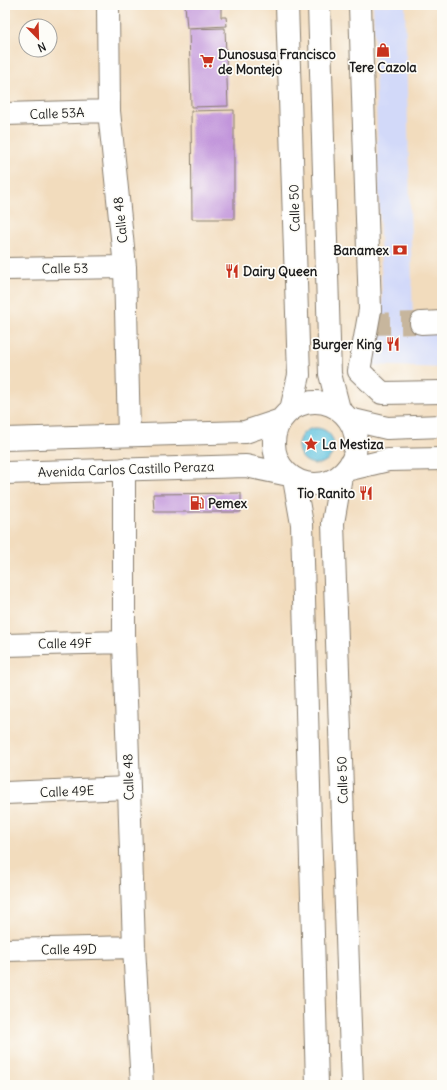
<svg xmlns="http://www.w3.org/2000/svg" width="447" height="1090" viewBox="0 0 447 1090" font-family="Delius,sans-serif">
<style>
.built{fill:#d2d9f9}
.water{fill:#61c3df;stroke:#3e707e}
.building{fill:#c296db}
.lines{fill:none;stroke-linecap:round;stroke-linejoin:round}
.minor-tunnel{stroke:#c7b69d;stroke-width:22;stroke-dasharray:22 11;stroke-linecap:butt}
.minor-casing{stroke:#877c6c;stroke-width:24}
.major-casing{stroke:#877c6c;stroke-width:24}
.minor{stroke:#fff;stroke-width:22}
.major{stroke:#fff;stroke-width:22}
.labels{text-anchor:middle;stroke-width:3.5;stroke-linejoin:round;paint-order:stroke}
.poi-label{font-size:13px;font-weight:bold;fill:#1c1c1c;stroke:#fdfcf7;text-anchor:start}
.street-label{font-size:13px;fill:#1c1c1c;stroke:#fdfcf7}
</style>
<rect width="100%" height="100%" fill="#fdfcf7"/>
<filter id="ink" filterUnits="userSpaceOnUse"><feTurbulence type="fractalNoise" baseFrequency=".025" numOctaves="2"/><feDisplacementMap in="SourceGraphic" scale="8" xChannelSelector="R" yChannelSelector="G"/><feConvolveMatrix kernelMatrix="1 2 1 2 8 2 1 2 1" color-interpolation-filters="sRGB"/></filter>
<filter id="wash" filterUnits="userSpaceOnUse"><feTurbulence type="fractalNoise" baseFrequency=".012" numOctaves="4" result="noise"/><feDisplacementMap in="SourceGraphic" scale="16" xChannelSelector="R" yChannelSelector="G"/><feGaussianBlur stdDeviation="0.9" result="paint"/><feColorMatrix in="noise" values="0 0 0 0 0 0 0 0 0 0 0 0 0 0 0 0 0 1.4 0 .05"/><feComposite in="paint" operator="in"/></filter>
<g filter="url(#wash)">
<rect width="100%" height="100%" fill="#f2dcbd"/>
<path class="built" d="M373 5H405L413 323H442V368L371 365V332L383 330Z"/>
<path class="water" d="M298 446a18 18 0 1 1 36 0a18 18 0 1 1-36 0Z"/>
<g id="blocks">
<path class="building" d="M185 5H221V17H226L227 26 187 28Z
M225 28 228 106 191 107 189 29Z
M234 110V219H192L191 111Z
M241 493V512H154L153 494Z"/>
</g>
</g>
<g filter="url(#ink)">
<use href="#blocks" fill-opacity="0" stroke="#877c6c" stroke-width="1"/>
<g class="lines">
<path class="minor-tunnel" d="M368 324 421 323"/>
<defs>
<path id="minor" d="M108 5 109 111 125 267 129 435
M360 5 370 310 359 371 382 393 442 392
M5 114 109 111
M5 269 125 267
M421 323 442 322
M124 469V642L129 788 134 947 142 1085
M5 645 124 642
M5 793 129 788
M5 950 134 947"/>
<path id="major" d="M287 5 299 375 291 410
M319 5 330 374 339 409
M274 443a41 41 0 1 1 82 0a41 41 0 1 1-82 0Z
M349 419 387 428 442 426
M5 439 245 432 281 420
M346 470 388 460 442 459
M5 473 246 466 289 475
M341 476 333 523 352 1085
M294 479 302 524 317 1085"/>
</defs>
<use href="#minor" class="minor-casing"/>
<use href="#major" class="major-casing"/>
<use href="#minor" class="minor"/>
<use href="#major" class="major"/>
</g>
</g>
<defs>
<symbol id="shop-bare" viewBox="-9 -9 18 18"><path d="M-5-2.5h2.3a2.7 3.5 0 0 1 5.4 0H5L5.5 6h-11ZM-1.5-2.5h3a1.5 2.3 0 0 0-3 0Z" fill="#c8321e" stroke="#fdfcf7" stroke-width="2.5" paint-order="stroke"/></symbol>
<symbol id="supermarket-bare" viewBox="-9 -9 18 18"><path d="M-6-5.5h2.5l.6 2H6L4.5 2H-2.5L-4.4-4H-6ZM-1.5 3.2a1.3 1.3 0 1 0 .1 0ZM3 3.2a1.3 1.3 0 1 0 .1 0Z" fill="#c8321e" stroke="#fdfcf7" stroke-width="2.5" paint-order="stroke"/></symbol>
<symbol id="bank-bare" viewBox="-9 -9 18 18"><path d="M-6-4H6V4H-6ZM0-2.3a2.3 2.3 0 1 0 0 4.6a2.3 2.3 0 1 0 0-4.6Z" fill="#c8321e" stroke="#fdfcf7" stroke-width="2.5" paint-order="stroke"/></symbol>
<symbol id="restaurant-bare" viewBox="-9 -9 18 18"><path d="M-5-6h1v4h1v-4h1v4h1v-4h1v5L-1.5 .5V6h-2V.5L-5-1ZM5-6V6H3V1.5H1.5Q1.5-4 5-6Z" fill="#c8321e" stroke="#fdfcf7" stroke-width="2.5" paint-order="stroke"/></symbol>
<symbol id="sight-bare" viewBox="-9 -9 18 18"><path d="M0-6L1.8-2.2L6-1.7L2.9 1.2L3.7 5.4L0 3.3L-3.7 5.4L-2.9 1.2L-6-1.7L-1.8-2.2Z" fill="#c8321e" stroke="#fdfcf7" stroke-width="2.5" paint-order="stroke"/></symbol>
<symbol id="fuel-bare" viewBox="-9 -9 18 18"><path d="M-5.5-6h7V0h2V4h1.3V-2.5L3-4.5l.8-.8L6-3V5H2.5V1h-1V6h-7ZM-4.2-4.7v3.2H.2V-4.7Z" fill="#c8321e" stroke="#fdfcf7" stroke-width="2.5" paint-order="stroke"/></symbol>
</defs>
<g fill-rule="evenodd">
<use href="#shop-bare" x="373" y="40" width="20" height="20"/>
<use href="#supermarket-bare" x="197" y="51" width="20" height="20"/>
<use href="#bank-bare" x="390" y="240" width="20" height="20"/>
<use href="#restaurant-bare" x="222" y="261" width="20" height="20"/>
<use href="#restaurant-bare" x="383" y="334" width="20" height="20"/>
<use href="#sight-bare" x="301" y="434" width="20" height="20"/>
<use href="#restaurant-bare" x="356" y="483" width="20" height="20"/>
<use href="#fuel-bare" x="187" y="493" width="20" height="20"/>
</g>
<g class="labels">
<g class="poi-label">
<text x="218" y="59">Dunosusa Francisco<tspan x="218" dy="15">de Montejo</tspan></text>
<text x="383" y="72" text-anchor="middle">Tere Cazola</text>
<text x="389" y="255" text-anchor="end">Banamex</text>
<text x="243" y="276">Dairy Queen</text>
<text x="382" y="349" text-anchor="end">Burger King</text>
<text x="322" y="449">La Mestiza</text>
<text x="355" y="498" text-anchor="end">Tio Ranito</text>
<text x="208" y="508">Pemex</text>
</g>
<g class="street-label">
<text transform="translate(57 113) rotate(-2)" y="5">Calle 53A</text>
<text transform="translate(294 208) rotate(-92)" y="5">Calle 50</text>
<text transform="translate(120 220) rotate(-96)" y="5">Calle 48</text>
<text transform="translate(65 268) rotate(-1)" y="5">Calle 53</text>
<text transform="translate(126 469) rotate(-2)" y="5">Avenida Carlos Castillo Peraza</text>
<text transform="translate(65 643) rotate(-1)" y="5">Calle 49F</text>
<text transform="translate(128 777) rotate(-92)" y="5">Calle 48</text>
<text transform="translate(342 780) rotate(-92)" y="5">Calle 50</text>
<text transform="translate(67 791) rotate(-2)" y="5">Calle 49E</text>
<text transform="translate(69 949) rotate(-1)" y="5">Calle 49D</text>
</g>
</g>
<rect width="447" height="1090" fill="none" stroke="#fdfcf7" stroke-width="20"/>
<g transform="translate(38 38) rotate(157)"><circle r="19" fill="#fdfcf7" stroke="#a3a29f"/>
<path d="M0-3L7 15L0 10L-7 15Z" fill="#c8321e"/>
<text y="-6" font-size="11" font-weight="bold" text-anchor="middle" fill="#1c1c1c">N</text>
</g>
</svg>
